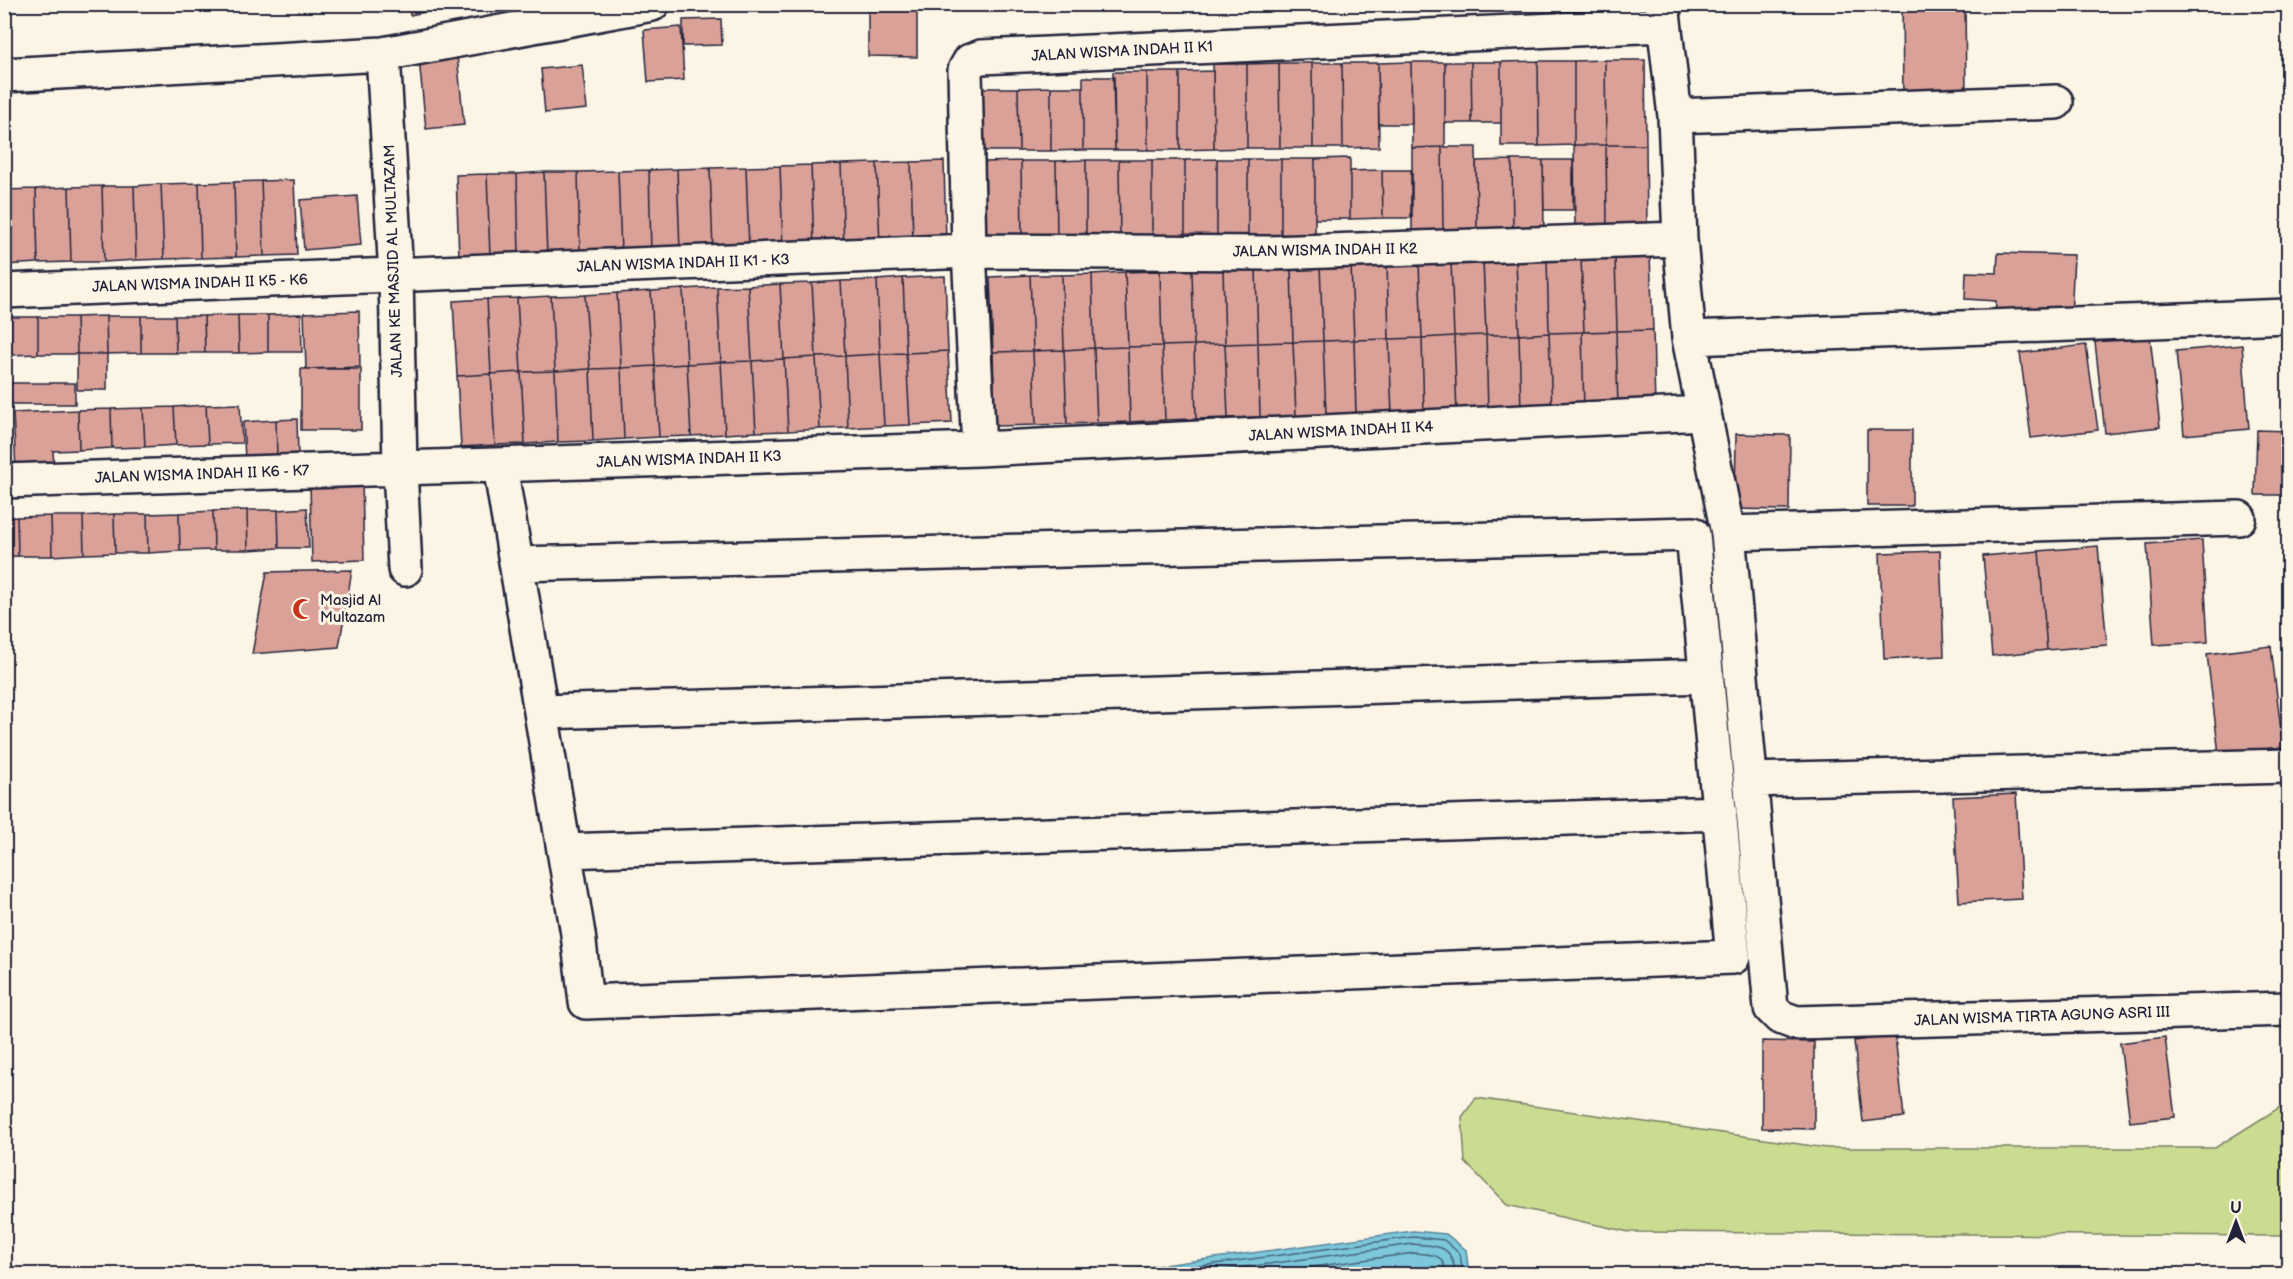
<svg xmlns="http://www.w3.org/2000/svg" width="2293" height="1279" viewBox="0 0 2293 1279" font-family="'Balsamiq Sans',sans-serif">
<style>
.green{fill:#cadc90;stroke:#767f66;stroke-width:1.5}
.water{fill:#7bc7db;stroke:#57859b;stroke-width:1.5}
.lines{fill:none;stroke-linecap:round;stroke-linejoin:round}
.shore{stroke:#46647b;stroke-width:1.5}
.building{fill:#daa198;stroke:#22223b;stroke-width:1.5}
.minor-casing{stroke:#22223b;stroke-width:38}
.minor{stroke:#fcf5e5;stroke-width:33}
.labels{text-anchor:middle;stroke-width:6;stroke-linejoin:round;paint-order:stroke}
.street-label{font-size:15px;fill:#22223b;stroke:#fcf5e5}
.poi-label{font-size:15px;fill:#22223b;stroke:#fcf5e5;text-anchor:start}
</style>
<rect width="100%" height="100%" fill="#fcf5e5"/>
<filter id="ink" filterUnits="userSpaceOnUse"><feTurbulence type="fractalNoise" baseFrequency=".0167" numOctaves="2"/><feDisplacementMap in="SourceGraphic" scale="12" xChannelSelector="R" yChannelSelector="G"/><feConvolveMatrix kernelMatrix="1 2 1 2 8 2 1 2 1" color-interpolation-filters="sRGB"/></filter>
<g filter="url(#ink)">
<path class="green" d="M1476 1098 1827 1148H2215L2288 1102V1236L1629 1232 1507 1205 1465 1162 1462 1117Z"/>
<path class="water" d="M1413 1231 1446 1234 1466 1250 1469 1274H1097Z"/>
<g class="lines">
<path class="shore" d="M1141 1274 1413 1237 1444 1240 1460 1254 1463 1274
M1195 1274 1413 1244C1441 1247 1451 1244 1456 1274
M1261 1274 1414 1253C1433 1255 1443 1252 1446 1274"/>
</g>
<path class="building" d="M408 4H434L435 10 410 15Z
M868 4H917V57L868 56Z
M1902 4H1965L1966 97 1903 98Z
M721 19 722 45 683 46V20Z
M681 27 684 80 648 82 644 30Z
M457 55 464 125 426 129 419 59Z
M1605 60 1606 145H1574V61Z
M1605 60H1645L1646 145H1606Z
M1538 61H1574V145L1539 146Z
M1538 61 1539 146H1501V62Z
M1411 62 1412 124H1379L1378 63Z
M1411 62H1445V147L1412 148Z
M1445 62H1471L1472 123H1445Z
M1471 62H1501V123H1472Z
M1279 63H1312L1313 148H1280Z
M1279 63 1280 148H1247V64Z
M1312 63H1342L1343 148H1313Z
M1342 63H1378L1379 147 1343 148Z
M1213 64H1247V148L1214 149Z
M582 65 587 109 545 113 541 69Z
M1213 71 1214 149 1180 150V72Z
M1113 72H1147L1148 150H1115Z
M1147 72H1180V150H1148Z
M1083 77H1114L1115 150H1083Z
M1051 87V151H1019L1018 88Z
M1051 87H1083V150L1051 151Z
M982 88H1018L1019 151H983Z
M1574 145H1606L1607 229H1575Z
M1606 145H1646L1647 228 1607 229Z
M1442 147H1476L1477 230H1443Z
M1442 147 1443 230H1412V148Z
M1350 158V219H1315V159Z
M1217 159V242H1185V160Z
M1217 159H1248V241L1217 242Z
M1248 159H1281V241H1248Z
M1281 159H1315V241H1281Z
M1086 160H1119L1120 242 1086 243Z
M1086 160V243H1057L1056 161Z
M1119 160H1152V242H1120Z
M1152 160H1185V242H1152Z
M1512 160H1543L1544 229H1513Z
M1512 160 1513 229 1477 230 1476 161Z
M1543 160H1573V210H1544Z
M944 161 946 244 913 245 911 162Z
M1021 161H1056L1057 243 1022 244Z
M1021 161 1022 244H984L983 162Z
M911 162 913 245 880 246 877 163Z
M877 163 880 246 844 247 841 164Z
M841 164 844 247 814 248 811 165Z
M811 165 814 248 783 249 780 166Z
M780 166 783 249 749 250 746 167Z
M746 167 749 250 713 251 710 168Z
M710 168 713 251H680L677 169Z
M677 169 680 251 651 253 649 170Z
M649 170 651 253H621L618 171Z
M1382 170 1383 218 1350 219V171Z
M1382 170H1411V218H1383Z
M618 171 621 253 580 254 578 172Z
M544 172 547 256H519L517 174Z
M544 172H578L580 254 547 256Z
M487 174 490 257 459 258 456 175Z
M487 174H517L519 256 490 257Z
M294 180 297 255 264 256 261 181Z
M261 181 264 256 236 257 234 182Z
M234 182 236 257 201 258 199 183Z
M199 183 201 258 164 259 161 184Z
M161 184 164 259 136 260 134 186Z
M102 186H134L136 260 104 262Z
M102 186 104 262H71L69 187Z
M69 187 71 262 38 263 36 189Z
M36 189 38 263 4 265V190Z
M357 196 361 245 304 250 300 200Z
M1998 253 2074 255 2071 320 1995 318 1996 301 1965 299 1966 272 1997 273Z
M1650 256 1653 330 1617 331 1615 257Z
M1615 257 1617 331 1584 332 1581 258Z
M1581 258 1584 332 1549 333 1547 259Z
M1547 259 1549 333 1519 335 1516 260Z
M1483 260 1486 335 1454 336 1451 262Z
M1516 260 1519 335H1486L1483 262Z
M1451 262 1454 336 1422 338 1419 263Z
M1387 263H1419L1422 338 1389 339Z
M1387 263 1389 339 1354 340 1351 265Z
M1351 265 1354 340 1323 341 1320 266Z
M1320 266 1323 341 1293 342 1291 267Z
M1291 267 1293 342 1258 343 1256 268Z
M1256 268 1258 343 1225 344 1223 269Z
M1223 269 1225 344 1194 345 1192 270Z
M1192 270 1194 345 1162 346 1160 271Z
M1160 271 1162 346 1128 347 1125 272Z
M1125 272 1128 347 1094 348 1092 274Z
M1092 274 1094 348 1064 350 1062 275Z
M1030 275H1062L1064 350 1033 351Z
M1030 275 1033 351 993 352 990 277Z
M945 276 948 351 906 353 903 278Z
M903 278 906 353 880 354 877 280Z
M877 280 880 354 845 356 841 281Z
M841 281 845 356 816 357 812 283Z
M812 283 816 357 784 359 780 284Z
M780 284 784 359 752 361 748 286Z
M748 286 752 361 721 362 717 287Z
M717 287 721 362 687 364 683 289Z
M683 289 687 364 655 366 651 291Z
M651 291 655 366 621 368 617 293Z
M617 293 621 368 590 369 585 295Z
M585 295 590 369 555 371 551 296Z
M551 296 555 371 521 372 517 298Z
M517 298 521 372 491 374 487 299Z
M487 299 491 374 457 376 453 301Z
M359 311 360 367 306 369 304 313Z
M301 314 302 352H268V315Z
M238 315H268V352L239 353Z
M238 315 239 353H205L204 316Z
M106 316H141V353L107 354Z
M106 316 107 354H77L76 317Z
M141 316H175L176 353H141Z
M175 316H204L205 353H176Z
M10 317H38V354L10 355Z
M38 317H76L77 354H38Z
M1653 330 1655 408 1618 409 1616 331Z
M1616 331 1618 409 1584 410 1582 332Z
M1582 332 1584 410 1552 411 1549 333Z
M1549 333 1552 411 1521 412 1519 335Z
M1486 335H1519L1521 412 1488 413Z
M1486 335 1488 413 1457 414 1454 336Z
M1454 336 1457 414 1424 416 1422 338Z
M2150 336 2160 427 2105 433 2095 342Z
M1422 338 1424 416H1392L1389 339Z
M1389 339 1392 416 1356 417 1354 340Z
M1354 340 1356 414 1326 415 1323 341Z
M1323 341 1326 415 1296 416 1293 342Z
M1293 342 1296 416 1260 417 1258 343Z
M1258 343 1260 417 1228 418 1225 344Z
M1225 344 1228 418 1196 419 1194 345Z
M1194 345 1196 419 1165 420 1162 346Z
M2086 345 2098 430 2031 438 2020 353Z
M2242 345 2249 429 2184 435 2176 351Z
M1162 346 1165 420 1130 422 1128 347Z
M1128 347 1130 422 1097 423 1094 348Z
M1094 348 1097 423 1067 424 1064 350Z
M1064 350 1067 424 1036 425 1033 351Z
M948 351 952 423 910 425 906 353Z
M1033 351 1036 425 995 426 993 352Z
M906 353 910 425 884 426 880 354Z
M77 354H107V390H77Z
M880 354 884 426 848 428 845 356Z
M845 356 848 428 820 429 816 357Z
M816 357 820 429 788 431 784 359Z
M784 359 788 431 756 432 752 361Z
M752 361 756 432 725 434 721 362Z
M721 362 725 434 691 436 687 364Z
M687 364 691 436 659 437 655 366Z
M655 366 659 437 624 439 621 368Z
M621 368 624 439 593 441 590 369Z
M301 369H361V430H301Z
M590 369 593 441 558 442 555 371Z
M555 371 558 442 525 444 521 372Z
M521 372 525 444 495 445 491 374Z
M491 374 495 445 461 447 457 376Z
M7 383H75V404H7Z
M240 404 242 443 208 444 206 405Z
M206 405 208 444 176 445 174 407Z
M174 407 176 445 145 447 143 408Z
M143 408 145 447 112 448 111 409Z
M111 409 112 448 79 450 78 410Z
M78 410 79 450 53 451 54 468 16 469 13 413Z
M297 419 298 456 277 457 276 420Z
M276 420 277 457 245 459 243 422Z
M1867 430H1912V506H1867Z
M2257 430 2288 431V495H2255Z
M1736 434 1790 435 1789 510 1735 509Z
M362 483 364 560 312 562 310 485Z
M307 508 309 548H279L278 510Z
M247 510H278L279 548 248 550Z
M247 510 248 550H214L213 511Z
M213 511 214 550 180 551 179 513Z
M179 513 180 551 148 553 147 514Z
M114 514H147L148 553H115Z
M114 514 115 553 84 554 83 516Z
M51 516H83L84 554 52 556Z
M51 516 52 556H18L17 517Z
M17 517 18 556 4 557V518Z
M2202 540 2208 642 2154 645 2147 544Z
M2098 546 2107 645 2047 650 2039 551Z
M1940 551 1944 656 1884 659 1880 553Z
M2039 551 2047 650 1992 656 1983 556Z
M352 570 339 647 252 654 267 572Z
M2271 646 2283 747 2219 754 2207 654Z
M2016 794 2022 899 1959 902 1953 797Z
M1895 1036 1904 1117 1863 1122 1854 1041Z
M2165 1037 2175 1117 2130 1122 2120 1043Z
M1762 1041 1814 1042V1129L1762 1128Z"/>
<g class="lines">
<defs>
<path id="minor" d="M1662 4 1675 116 1680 239 1689 338 1728 533 1771 1008 1780 1017 1796 1023 2288 1009
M383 54 396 275 400 468 405 569
M4 75 383 54 652 4
M1675 116 2056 102
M4 291 969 251 1269 253 1680 239
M1689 338 2288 316
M979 449 969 251 965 70 970 61 981 57 1663 25
M500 466 578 934 586 1002 1733 957 1693 534 517 564
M4 481 979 449 1704 413
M1728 533 2239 518
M541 712 1707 676
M1751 780 2288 766
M564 851 1720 813"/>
</defs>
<use href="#minor" class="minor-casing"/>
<use href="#minor" class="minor"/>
</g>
</g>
<defs>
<symbol id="mosque-bare" viewBox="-9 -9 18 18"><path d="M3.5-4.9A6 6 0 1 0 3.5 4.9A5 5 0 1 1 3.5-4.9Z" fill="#c8321e" stroke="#fcf5e5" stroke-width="2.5" paint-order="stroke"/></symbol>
</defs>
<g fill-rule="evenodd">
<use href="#mosque-bare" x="288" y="594" width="30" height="30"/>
</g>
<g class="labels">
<g class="street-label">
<text transform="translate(1122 51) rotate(-3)" y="5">JALAN WISMA INDAH II K1</text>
<text transform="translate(1325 250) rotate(-1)" y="5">JALAN WISMA INDAH II K2</text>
<text transform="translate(393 261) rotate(-92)" y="5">JALAN KE MASJID AL MULTAZAM</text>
<text transform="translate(683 263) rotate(-2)" y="5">JALAN WISMA INDAH II K1 - K3</text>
<text transform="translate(200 283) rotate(-2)" y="5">JALAN WISMA INDAH II K5 - K6</text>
<text transform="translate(1341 431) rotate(-3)" y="5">JALAN WISMA INDAH II K4</text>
<text transform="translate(689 459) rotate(-2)" y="5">JALAN WISMA INDAH II K3</text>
<text transform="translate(202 474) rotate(-2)" y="5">JALAN WISMA INDAH II K6 - K7</text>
<text transform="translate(2042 1016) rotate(-2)" y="5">JALAN WISMA TIRTA AGUNG ASRI III</text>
</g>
<g class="poi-label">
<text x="320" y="605">Masjid Al<tspan x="320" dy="17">Multazam</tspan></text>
</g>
</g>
<rect width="2293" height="1279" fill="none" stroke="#fcf5e5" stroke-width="24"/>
<rect x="12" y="12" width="2269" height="1255" fill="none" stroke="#22223b" stroke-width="2" filter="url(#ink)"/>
<g transform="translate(2236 1222)" stroke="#fcf5e5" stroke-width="4.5" paint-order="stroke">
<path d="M0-4.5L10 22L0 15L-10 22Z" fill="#22223b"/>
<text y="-9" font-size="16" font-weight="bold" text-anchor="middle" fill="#22223b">U</text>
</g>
</svg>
